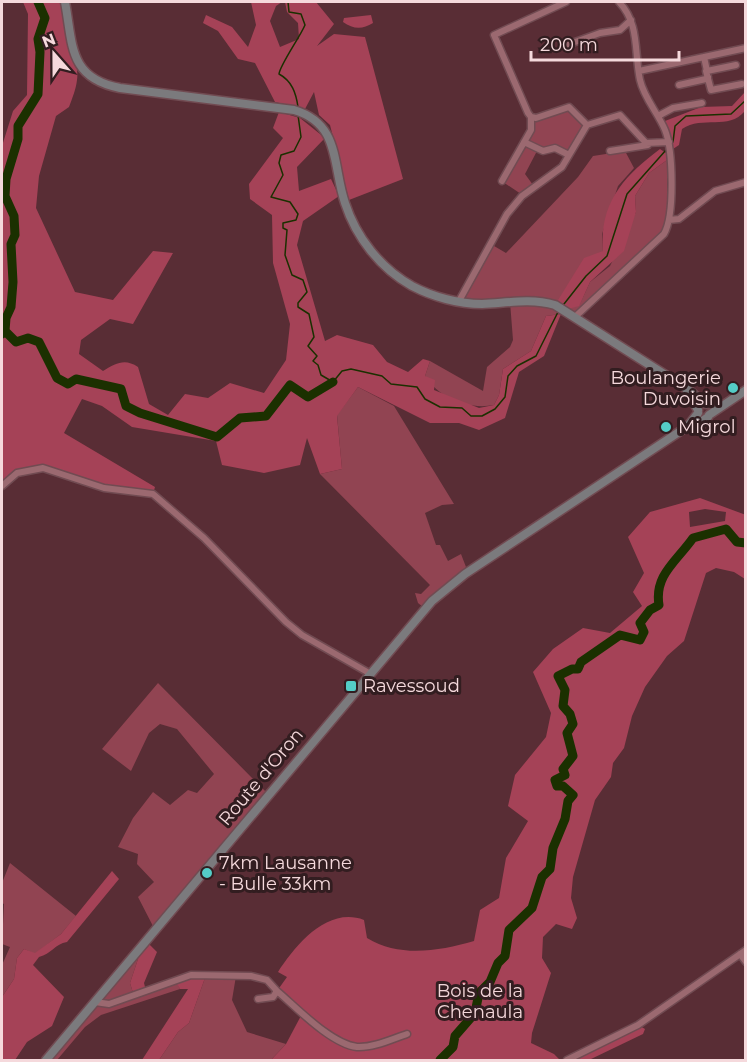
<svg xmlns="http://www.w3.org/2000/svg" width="747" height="1062" viewBox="0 0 747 1062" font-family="Montserrat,sans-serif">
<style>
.green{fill:#914452}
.forest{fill:#a54257;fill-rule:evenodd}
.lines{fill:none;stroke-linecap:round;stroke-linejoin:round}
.stream{stroke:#1b3000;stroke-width:1.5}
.river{stroke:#1b3000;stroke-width:9}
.street-casing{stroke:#714b52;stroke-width:9}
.secondary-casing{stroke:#714b52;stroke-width:11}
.street{stroke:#9b6970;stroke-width:6}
.secondary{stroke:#7b7a7d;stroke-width:8}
.poi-dot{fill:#54cdc7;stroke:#321d20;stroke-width:2}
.labels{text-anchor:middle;stroke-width:6;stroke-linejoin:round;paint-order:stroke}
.poi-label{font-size:18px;fill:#f5d9dc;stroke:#321d20;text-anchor:start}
.street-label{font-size:18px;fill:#f5d9dc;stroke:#321d20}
.park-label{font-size:18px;fill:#f3d6d9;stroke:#321d20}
</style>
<rect width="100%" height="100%" fill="#592d35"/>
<path class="green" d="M566 109 571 111 584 127 571 148C557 153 539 149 528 140L535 129 534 121Z
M524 145 537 151 525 174 533 185 521 194 503 182Z
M625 151 634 168 618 186 602 234 603 251 579 306 590 282 610 266 636 212 635 196 649 173 667 160V221L659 236 576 316 565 310 561 314 546 316 531 351 503 369 499 395 494 405C468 410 439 398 425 376L430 361 483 391 487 367 510 347 513 340 510 302 459 301 489 243 506 253 578 177 593 156Z
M358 387 394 406 454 504 442 505 425 513 436 545H440L448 561 461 554 466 567 423 607 418 603 415 593 421 594 430 585 320 474 342 469 337 415Z
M158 683 268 794 155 930 138 897 154 882 137 864 138 854 118 847 133 818 153 792 170 805 188 790 197 793 214 774 177 729 160 724 149 733 131 771 102 749Z
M10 863 76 916 61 934 35 954 24 949 17 958 14 979 2 997V965L10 947 2 944 4 904 2 903V883Z
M134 954 138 959 130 983 134 996 177 982 180 989 101 1015 85 1027 57 1060H46Z
M206 975 236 976 232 1000 247 1032 286 1044 271 1060H159L178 1032 189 1023Z"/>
<path class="forest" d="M23 2H61C64 25 80 59 77 80 76 89 72 99 69 107L56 116 39 176 36 208 75 292 113 300 153 251 173 253 133 324 110 319 81 340 79 354 103 371C116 363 125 358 138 367L149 404 168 415 185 394 208 398 230 383 264 393 286 360 290 324 273 263 272 215 250 199 249 184 283 138 273 128 279 112 300 118 325 138 297 167 299 191 331 179 339 196 303 221 297 245 325 341 337 335 373 345 387 362 408 372 423 359 430 361 425 376 435 380 434 390 479 408 494 405 499 395 503 369 531 351 546 316 561 314 544 356 519 372 505 418 479 430 459 423H430L358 387 337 416 342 469 320 474 307 438 300 465 264 473 222 465 216 441 132 427 102 406 82 399 64 433 155 487 153 494C136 492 118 492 102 487 63 476 38 456 2 486V146L13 111 27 95 28 14Z
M251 2H282L276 6 270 21 280 47 299 39 298 23 287 12 285 2H316L334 24 317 46 334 34 365 37 403 179 349 200 330 125 319 115 314 92 305 109 275 102 255 63 238 59 218 31 203 23 206 15 232 27 248 47 256 25Z
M371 15 373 23C362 30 353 29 343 22L344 18Z
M745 92V111C728 131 703 115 682 129L679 145 673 149 665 121 701 107 732 106Z
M660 149 666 153 667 160 649 173 635 196 636 212 624 251 590 282 579 306 565 310 555 305 584 258 603 251C599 203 624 176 660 149Z
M700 498 746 515 745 579 734 572 716 568 706 573 684 641 667 656 645 687 632 716 624 748 613 763 611 777 595 800 573 877 571 898 577 918 572 929 556 924 543 937 542 958 551 973 532 1033 531 1043 554 1054 560 1060H271L286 1044 303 1012 277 991 287 977 278 972C295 946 327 906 364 920L367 938C400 958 439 951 474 941L480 910 499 898 506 858 528 821 508 806 515 775 546 737 551 713 533 672 553 649 583 628 610 633 642 606 633 592 644 573 628 537 650 512ZM705 509 726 512 725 521 690 527 689 512Z
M112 871 119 879 67 942C55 944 51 954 39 957L33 965 64 997 52 1026 27 1042 15 1060H2V997L14 979 17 958 24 949 35 953 61 934Z
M146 941 157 952 144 983 146 991 134 996 130 983 138 959 134 954Z
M206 975 189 1023 178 1032 159 1060H142L188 989H180L176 982 183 976Z
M638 1025 645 1029 643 1034 589 1060H567Z"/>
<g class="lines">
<path class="stream" d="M288 2 289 12 301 14 305 25C300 37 280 65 279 74 292 81 296 93 298 107
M298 115 301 137 294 151 281 155 279 163 283 175 271 197 290 202 298 214 296 220 283 223V228L287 230 285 255 292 275 303 280 307 292 298 303V307L309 314 314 337 308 346 317 356 313 361 318 365 321 375 333 382 342 371 351 369 382 376 391 384 417 387 425 399 440 407 462 408 471 416H482L495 409 505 397 508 376 517 366 536 356 558 312
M673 142 675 126 686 116 731 114 746 100
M564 304 586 276 607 256 627 194 666 150"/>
<path class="river" d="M5 331 6 318 11 307 13 282 11 244 15 235 14 216 5 196 6 179 18 139V126L38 94 40 52 38 39 45 18 38 2
M2 334 5 331 16 342 28 338 39 342 57 378 68 384 76 379 121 389 126 406 140 413 217 437 240 418 266 416 290 385 308 397 333 382
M440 1060 453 1047 455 1036 475 1013 479 993 490 982 498 963 505 956 509 930 532 908 542 877 550 869 553 848 565 819 568 801 573 795 563 786H557L555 780 565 775 563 769 573 756 567 733 573 724 570 714 563 706 565 690 558 676 572 669H578L581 662 620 635 640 640 644 632 640 623 650 610 659 605C654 575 677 561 693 538L726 529 737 542 746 543"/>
<defs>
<path id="street" d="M566 2 494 35 528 113 531 117 536 118 569 107 587 125 620 115 646 143 669 142
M564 46 600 33 620 30 631 20
M704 57 707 71 736 65
M639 71 746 48
M706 71 711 90 742 84
M679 85 706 79 708 77
M658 116 673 108 702 103
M524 142 543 151 555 148 569 155
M610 151 648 145
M502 181 531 130V117
M669 220 679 219 715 191 746 182
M459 301 507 214 522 196 562 167 587 125
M576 316 664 234C675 215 673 150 665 130 658 113 644 98 640 80 634 52 640 24 619 2
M2 486 17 473 43 468 104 488 153 494 204 538 286 622 302 635 369 673
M740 954 746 962
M277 991C297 1008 331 1044 357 1047 373 1048 392 1039 407 1034
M95 1002 109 1004 191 975 251 976 267 980 277 991 273 997 258 999
M567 1060 638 1025 746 950"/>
<path id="secondary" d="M65 2C73 44 68 78 120 88L294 110C341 124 332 165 345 203 356 237 380 268 412 286 433 297 459 304 482 304 507 303 530 298 555 305L686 388 706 404
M687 392 698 410
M709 415 746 390
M691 429 708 417
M46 1060 432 601 465 574 688 426 698 413"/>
</defs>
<use href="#street" class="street-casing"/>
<use href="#secondary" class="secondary-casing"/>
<use href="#street" class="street"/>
<use href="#secondary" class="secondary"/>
</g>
<g class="poi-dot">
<circle cx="733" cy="388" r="6"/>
<circle cx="666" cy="427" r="6"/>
<rect x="345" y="680" width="12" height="12" rx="3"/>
<circle cx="207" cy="873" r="6"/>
</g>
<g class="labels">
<g class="poi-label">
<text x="721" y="384" text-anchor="end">Boulangerie<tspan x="721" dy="21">Duvoisin</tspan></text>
<text x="678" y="433">Migrol</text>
<text x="363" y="692">Ravessoud</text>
<text x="219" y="869">7km Lausanne<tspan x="219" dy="21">- Bulle 33km</tspan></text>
</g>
<g class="street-label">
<text transform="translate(261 777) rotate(-50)" y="6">Route d'Oron</text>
</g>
<g class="park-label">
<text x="480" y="997">Bois de la<tspan x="480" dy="21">Chenaula</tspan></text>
</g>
</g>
<rect width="747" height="1062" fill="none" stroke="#f5d9dc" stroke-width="6"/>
<g transform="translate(54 54) rotate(339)" stroke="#321d20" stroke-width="4.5" paint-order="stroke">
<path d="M0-4.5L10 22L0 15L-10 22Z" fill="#f5d9dc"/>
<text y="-9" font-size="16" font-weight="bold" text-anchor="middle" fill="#f5d9dc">N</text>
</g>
<path d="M531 51v9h148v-9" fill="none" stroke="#f5d9dc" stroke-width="3"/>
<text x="540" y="51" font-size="18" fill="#f5d9dc" stroke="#321d20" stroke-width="4.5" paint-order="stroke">200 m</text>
</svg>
